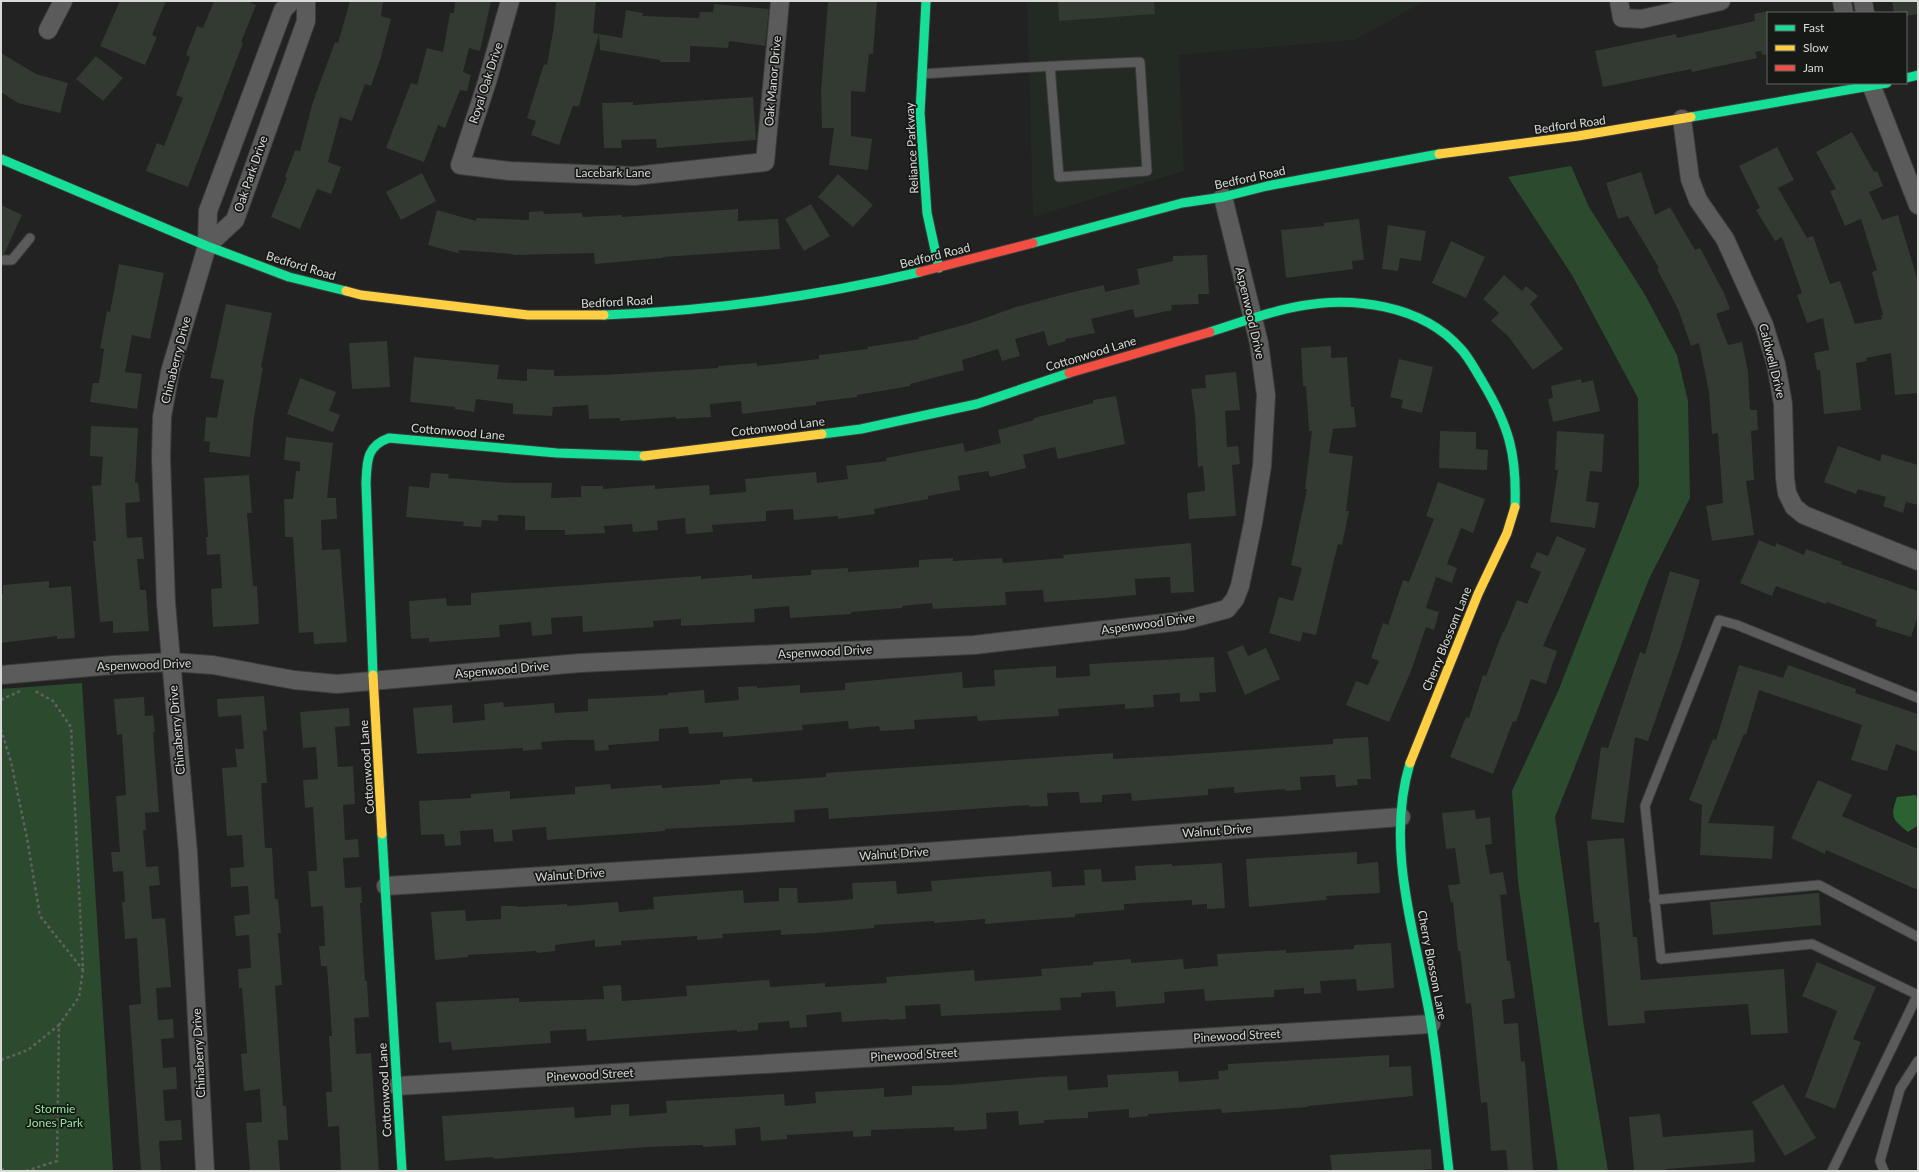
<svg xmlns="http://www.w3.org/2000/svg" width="1919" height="1172" viewBox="0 0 1919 1172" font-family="Lato,sans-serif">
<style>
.built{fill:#232923}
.green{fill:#2c4b2e}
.water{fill:#2c6231}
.building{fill:#323a32}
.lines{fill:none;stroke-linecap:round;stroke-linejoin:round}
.lane-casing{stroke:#3c3c3c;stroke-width:11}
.street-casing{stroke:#3c3c3c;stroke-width:20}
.fast-casing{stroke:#3c3c3c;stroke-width:11}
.slow-casing{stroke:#3c3c3c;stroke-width:11}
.jam-casing{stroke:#3c3c3c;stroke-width:11}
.path{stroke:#606160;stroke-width:2.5;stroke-dasharray:3 3;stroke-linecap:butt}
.lane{stroke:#5a5b5a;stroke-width:9}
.street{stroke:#5a5b5a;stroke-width:18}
.fast{stroke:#16e098;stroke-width:9}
.slow{stroke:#ffcf43;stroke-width:9}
.jam{stroke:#f24e42;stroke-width:9}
.labels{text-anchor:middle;stroke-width:3.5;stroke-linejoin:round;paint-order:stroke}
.street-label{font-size:12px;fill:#d8dad8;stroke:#171917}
.park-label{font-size:12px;fill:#93e699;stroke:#171917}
</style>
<rect width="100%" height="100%" fill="#212221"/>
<path class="built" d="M1027 1H1425L1355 40 1179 55 1184 171 1033 217Z"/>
<path class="green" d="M1571 166 1589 207 1644 293 1677 355 1688 401 1690 498 1649 579 1555 817 1584 1027 1608 1171H1558L1518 881 1512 791 1559 689 1639 485 1638 398 1572 275 1508 177Z
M82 683 113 1171H1V689Z"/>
<path class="water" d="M1916 795 1918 802 1917 826 1908 832C1892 819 1890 817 1897 797Z"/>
<path class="building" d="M120 1H166L152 35 157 37 145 65 100 46Z
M214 1H247L256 5 241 42 243 43 188 187 146 171 157 143 164 146 183 98 176 95 190 57 186 55 197 26 203 28Z
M350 1H383L381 16 391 19 381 57 371 86 365 84 352 121 340 117 328 162 341 167 331 194 317 189 300 229 271 217 287 178 285 177 295 150 300 151 313 102 335 42 338 43Z
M455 1H491L480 51 469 48 463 72 471 75 467 91 460 90 445 128 438 125 424 162 386 148 411 83 417 85 427 48 443 52 450 13H454Z
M556 1H596L593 33 599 34 579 106H573L559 145 531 135 536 121 527 118 544 64 547 65 554 26Z
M828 1H877L873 54H869L865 92 851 91V136L872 139 868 170 829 165 834 128H822L821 91Z
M1058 1H1154L1155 14 1059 21Z
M1892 1H1918V14L1906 16V13H1894Z
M714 4 769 9 765 46 729 41 728 48 690 46V62H660V60L600 50 599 34 622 38 626 10 643 13 642 16 699 18 700 12H713Z
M1768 11V54L1762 55 1761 51 1755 52 1757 58 1692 72 1691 69 1603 87 1595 51 1676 34 1677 38 1755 21 1754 14Z
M1 53 36 74 68 83 60 113 18 103 1 92Z
M96 56 123 78 103 101 76 79Z
M753 97 756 140 657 148 656 139 621 140 622 148H604L602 103 633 102V105Z
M1852 132 1874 172 1877 171 1883 186 1869 192 1882 220 1898 215 1918 281V393L1895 395 1891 353 1866 358 1867 361 1856 363 1861 410 1824 414 1820 370H1817L1814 353 1829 350 1823 318 1807 323 1797 295 1802 293 1782 237 1775 241 1756 210 1760 208 1739 166 1777 147 1794 180 1778 188 1807 238 1813 236 1830 284 1840 281 1855 324 1882 319 1881 315H1883L1872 272 1877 270 1861 219 1845 226 1830 191 1836 189 1816 152Z
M1641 172 1655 215 1670 207 1695 250 1700 248 1724 293 1730 309 1716 314 1728 345 1742 342 1748 372 1750 410H1757L1758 430 1751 431 1754 480 1746 481 1754 535 1712 541 1706 506 1723 503 1718 433 1712 434 1709 392 1699 343 1691 346 1678 309 1657 269 1659 268 1628 216 1618 219 1606 183Z
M422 173 436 201 401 220 386 192Z
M838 174 873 205 853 227 818 197Z
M811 204 830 236 804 251 785 219Z
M1 205 22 215 4 254H1Z
M738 209V221L778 219 780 249 663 257V258L595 264 594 253 513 255V254L459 250 458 253 428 245 437 210 476 221V218L529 220V212L543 211 544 214 582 213 583 217 622 215V217Z
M1359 219 1364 260 1352 261 1353 269 1286 278 1281 230 1324 226V223Z
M1388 225 1426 231 1421 261 1400 258 1398 271 1382 269Z
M1451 241 1485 257 1466 298 1432 283Z
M1207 255 1209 294H1198L1199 304 1171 305 1172 310 1135 318 1133 309 1091 319 1095 333 1065 339 1066 341 1048 346 1044 331 1015 339 1020 356 1002 361 998 349 962 360 964 370 910 384V386L857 395V397L816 402V405L742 414 741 401 710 404 711 417 676 419V417L620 421V418L589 419 588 405 553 407 552 416 513 414V404L476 399 474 412 455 409V407L410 402 414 357 499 365 497 379 527 381V369L554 370V376L604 375 718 368V366L757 363V366L819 359V355L868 349 867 347 919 339V337L971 323 1016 307 1069 293 1104 285 1105 292 1140 284 1137 269 1173 261V256Z
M119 264 164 273 150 339 132 335 125 372 142 374 137 409 90 402 93 383H99L104 349 100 348 107 311 110 312Z
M1504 275 1522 291 1526 286 1538 296 1530 304 1563 349 1533 370 1508 336 1491 321 1499 313 1483 299Z
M226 304 272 313 261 367 263 368 254 417 250 457 209 452 210 442 204 441 206 417 217 418 224 380 210 378Z
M387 341 390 387 352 389 349 343Z
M1331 346V358L1347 357 1351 407H1354L1356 427 1333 429 1329 453 1353 456 1346 511H1349L1342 545 1338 544 1316 635 1303 632 1300 642 1269 633 1279 597 1293 601 1302 568 1291 565 1307 489H1305L1312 431H1309L1306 386H1303L1301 348Z
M1399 359 1433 367 1422 413 1401 408 1403 400 1390 397Z
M1236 372 1240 410 1225 411 1227 447 1238 446 1240 464 1232 465 1236 516 1189 519 1187 493 1205 491 1203 466 1198 467 1195 414 1191 389 1206 388 1205 375Z
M300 378 336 392 329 411 340 415 333 432 287 414Z
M1581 379 1582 383 1593 380 1600 411 1553 422 1548 399 1553 398 1551 386Z
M1116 396 1125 444 1058 459 1055 447 1023 455 1026 468 990 477 988 471 958 476 960 490 928 496V499L874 509 875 514 838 519V516L794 520 793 509 766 511V521L712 525 713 532 686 534 685 518 657 521 658 530 633 532 632 524 604 526 605 533 565 535V530H525V516L498 515V521L482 520 481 527 463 526 464 522 406 517 409 486 429 488 431 473 449 474 448 478 511 483H552L551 498 581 497V486H603V489L655 485V489L709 485 710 495 746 492 745 479 816 472 817 483 848 479 846 466 887 461 886 458 963 443 965 452 1001 443 998 430 1034 420V418L1093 403V400Z
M91 426 138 428 135 483 138 482 140 502 125 503 127 538 142 537 144 559H137L140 590H146L149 631 113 633V621L100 622 93 541H96L92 486 101 485 103 457 90 456Z
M1440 431 1476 432V449L1488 450 1487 470 1439 468Z
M1557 431 1604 434 1602 472 1590 471 1586 501 1599 503 1595 528 1550 522 1558 470H1555Z
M286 437 333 443 327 498H336L337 519 321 520 322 550 340 549 347 642 314 644 313 632 299 633 293 537H285L284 499H293L296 471H300V462L284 460Z
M1838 446 1880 461 1882 454 1918 465V505L1906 502 1903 513 1883 506 1886 497 1858 489 1856 494 1824 482Z
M249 475 252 513H247L253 586H257L259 624 213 627 211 589 222 588 220 554 207 555 206 537H208L204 478Z
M1438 482 1485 499 1473 533 1461 528 1447 564 1457 568 1452 583 1436 577 1426 608 1439 612 1434 630 1426 627 1411 671 1389 722 1346 705 1356 681 1368 685 1379 661 1371 658 1383 623 1388 625 1403 580 1409 582 1434 519 1426 516Z
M1557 536 1586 549 1543 646 1557 651 1546 684 1531 679 1516 722 1513 721 1493 774 1450 757 1466 717 1469 718 1483 675 1486 676 1503 631 1504 632 1517 600 1527 604 1541 572 1530 567 1537 552 1548 556Z
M1759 540 1775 547 1776 543 1804 555 1806 549 1842 562 1841 564 1918 591V616L1911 637 1875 626 1877 620 1827 602 1826 604 1776 586 1772 596 1740 583Z
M1191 543 1194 592 1171 593 1170 577 1135 579 1136 595 1104 598 1044 602 1043 590 1005 592 1006 605 933 609 932 603 902 606V608L851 612V614L790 618 789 606 754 609 755 622 681 626V619L653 621 654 627 583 632 582 616 551 618 552 634 532 636 531 622 499 625 500 637 429 642V638L411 639 409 601 446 598 447 606 471 605V593L701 576V579L752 575V579L811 575V570L848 568V572L919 567V560L953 558V561L1002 558 1003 563 1064 558 1063 555Z
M1670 571 1700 580 1680 649 1648 741 1635 737 1624 823 1591 819 1601 747 1608 748 1640 652 1645 654Z
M49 581V588L71 586 75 638 57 639V636L1 643V594H3V585Z
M1243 645 1248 656 1266 648 1280 679 1245 695 1227 652Z
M1214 657 1216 692 1199 693 1200 701 1180 702V693L1153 695 1154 707 1125 709V704L1058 709 1059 716 978 721 977 716 914 720 915 729 880 731 879 726 849 729 848 721 802 725 803 730 723 737V732L689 734 688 727 659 729V741L608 745 609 750 595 751 594 740H569L541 742 542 749 523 751V748L417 754 413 708 452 705 453 723 485 720 484 704 503 702 504 707 554 703 555 713 588 711V699L668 695V693L704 690 705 703 739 700 738 687 757 686V688L800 685V693L845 690V683L962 672 963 688 995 686 994 670 1056 666V678L1090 676 1089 664Z
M1739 665 1783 678 1788 665 1856 689 1855 693 1918 714V752L1896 744 1887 771 1851 760 1862 725 1759 690 1746 735 1744 734 1708 823 1774 826 1772 859 1700 855 1702 805 1689 800 1713 739 1716 740Z
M264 696 267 730 263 731 267 783H261L265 848H272L275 899H278L281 933H278L282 985 275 986 283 1106H286L288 1140H278L280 1171H250L246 1123 262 1122 260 1089 244 1091 241 1054 247 1053 242 988H239L238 969 251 968 249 935 236 936 234 916 250 914 248 886 231 887 230 868 244 867 242 835 227 836 222 768 237 767 235 749H244L241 715 218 717 217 699Z
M144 697 145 716 153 715 155 732H153L159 812 145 813 146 830H143L146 867 158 866 160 885 149 886 152 919 165 918 171 987 156 988 158 1020 173 1019 174 1038 161 1039 163 1068 176 1067 177 1089 163 1090 165 1121 181 1120 182 1140 159 1141 161 1171H141L129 1005 141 1004 137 938 125 939 122 902H125L123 871 113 872 111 852H120L116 796 126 795 122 734 117 735 114 699Z
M349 708 350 726 335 727 338 767 353 766 355 804 343 805 345 840 358 839 359 857 343 858 345 888 361 887 362 903H360L365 981H367L369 1017 354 1018 356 1054 371 1053 379 1171H341L339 1126 328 1127 326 1092H332L329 1036H332L327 966H321L319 946H325L323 906 311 907 308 871H317L313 807 305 808 303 780 318 779 316 747 303 748 300 712Z
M1368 737 1371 779H1357L1358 785 1336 787 1335 775 1300 777 1301 790 1285 791V789L1234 793V787L1208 789V795L1132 801 1131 793 1102 795V802L1080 803 1079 792 1047 793 1048 806 1029 807V805L829 819 828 808 794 810 795 822 665 829V831L547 840 546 827 512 830 513 841 494 842 493 829 460 831 461 845 445 846 444 834 421 835 419 801 471 798V794L510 791V799L575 794V787L610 784 611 789 662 785V788L720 784V780L752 778 753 782 826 777V773L1113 753V759L1166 756 1333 744V739Z
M1818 780 1852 795 1842 816 1918 849V890L1826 850 1825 854 1791 838Z
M1475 810 1476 819 1490 817 1492 844 1485 845 1490 874 1503 872 1507 894 1500 895 1507 961H1510L1515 998 1502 1000 1504 1024 1518 1023 1521 1062 1525 1061 1533 1171H1508L1506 1150 1491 1151 1487 1102 1481 1103 1471 1003 1466 1004 1460 951H1458L1453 902 1451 903 1448 885 1460 884 1455 848 1446 849 1442 813Z
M1624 838 1633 937H1637L1641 980 1784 969 1788 1033 1751 1035 1748 1004 1644 1011 1645 1023 1608 1026 1599 922 1594 923 1587 841Z
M1357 852V864L1378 862 1380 893 1326 896 1327 900 1249 907 1246 859Z
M1222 863 1225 908 1207 909V904L1192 905V900L1124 904V910L1075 914V917L1020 921 985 924V919L934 923V921L874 925V928L818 933 781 935V930L722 934 723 938 697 940V936L621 941V945L595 947V940L555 945V951L537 953 536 951 468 955V957L435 960 431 912 465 910 466 921 501 919V906H517V907L567 904V906L618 902 619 912 654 909 653 897 743 890 744 903 779 901V888H797L798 903 834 901 853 899 852 883 896 881 897 894 932 891 931 881 1051 871 1052 887 1085 885 1084 870 1101 869 1102 882 1136 880 1135 866 1172 864V866Z
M1819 893 1821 925 1713 935 1710 902Z
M1391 943 1394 988 1357 991 1356 979 1320 981 1321 993 1304 994V988L1274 990V997L1205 1001 1204 989 1164 992 1165 1003 1116 1007 1115 991 1081 993V997L1060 998 1061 1010 941 1016 940 1004 905 1006 906 1019 889 1020V1019L842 1022 841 1012 806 1015 807 1027 790 1028 789 1021 758 1023V1030L737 1032V1030L587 1041 586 1029 550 1031 551 1043 452 1050 451 1042 439 1043 436 1002 519 998V1002L604 999 603 986 621 985 622 1001 687 996 686 986 769 980 770 987 825 983V987L887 983 886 977 974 970 975 981 1042 976 1041 969 1093 965V962L1131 959V963L1183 959 1184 969 1218 966 1217 954 1286 950V953L1354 949V945Z
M1817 962 1876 987 1853 1039 1861 1042 1835 1109 1805 1097 1837 1011 1802 996Z
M1389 1055V1067L1411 1066 1413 1096 1308 1106V1107L1222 1113 1221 1109 1148 1114V1116L1129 1118V1109L1088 1112V1118L1044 1120V1123L1019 1125 1018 1111 986 1113 987 1129 954 1131V1127L871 1130V1136L853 1137V1131L787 1135V1139L761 1141 760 1127 735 1129 736 1145 703 1147V1145L647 1147 493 1159V1157L445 1161 442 1116 574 1107 575 1118 611 1115V1105L629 1104V1116L667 1113 666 1101 784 1094 785 1106 816 1103 815 1092 884 1088V1097L912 1095V1086L951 1085 1041 1077 1067 1076 1068 1090 1108 1087 1107 1075 1178 1071 1179 1082 1219 1079 1218 1071 1228 1070V1064Z
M1783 1084 1816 1138 1785 1156 1752 1102Z
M1660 1114 1663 1137 1753 1130 1755 1162 1666 1169V1171H1634L1629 1117Z
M1431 1149 1432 1169 1413 1171H1332L1330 1155Z"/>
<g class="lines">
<defs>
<path id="lane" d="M922 74C995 69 1067 65 1140 62L1147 171 1059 177 1050 66
M1 260H12L30 238
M1654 900 1819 885 1918 937
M1918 995 1812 944 1661 959 1645 806 1719 620 1737 625 1918 698
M1832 1171 1918 994
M1884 1171 1880 1161 1900 1089 1918 1061"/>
<path id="street" d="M510 1 487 82 460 165 510 171 634 176 765 162 780 1
M1619 1 1622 18 1642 19 1721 1
M1842 1 1844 13
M1863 1 1865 13
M48 30 63 1
M1869 83 1872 87 1918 205
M1682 119 1690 179 1698 200 1725 239 1764 325 1776 364 1783 404 1785 478 1787 493 1794 507 1804 515 1918 561
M207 246 235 220 306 21V1
M1 675 113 665 171 662 213 665 294 680 337 684 580 663 974 645 1182 621 1227 609 1235 599 1240 586 1253 523 1262 466 1266 395 1259 343 1223 197
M386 886 926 852 1401 817
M397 1086 1431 1024
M205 1171 188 852 166 603 161 458 162 417 170 372 207 246 208 211 283 10 292 1"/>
<path id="fast" d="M926 1 920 113 927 213 939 268
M1906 78 1918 75
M1691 117 1887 83
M1 159 207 246 289 277 346 291
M1033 243 1182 203 1223 197 1267 186 1439 154
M604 315C709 311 818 296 920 272
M1210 332C1239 323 1270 311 1300 306 1353 296 1422 305 1460 348 1469 357 1475 370 1482 381 1509 426 1517 454 1515 507
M822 434 861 429 977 404 1069 373
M373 675 366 483C367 462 366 446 389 438L557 453 644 456
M1410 763C1384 849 1417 939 1431 1023 1439 1072 1443 1122 1449 1171
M382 834 402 1171"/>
<path id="slow" d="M1439 154 1578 136 1691 117
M346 291 361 295 528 315H604
M644 456 822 434
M373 675 382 834
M1410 763 1478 594 1507 533 1515 507"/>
<path id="jam" d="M920 272 1033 243
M1069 373 1210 332"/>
</defs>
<use href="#lane" class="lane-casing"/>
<use href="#street" class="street-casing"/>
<use href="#fast" class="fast-casing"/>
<use href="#slow" class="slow-casing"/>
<use href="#jam" class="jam-casing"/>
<path class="path" d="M1 700 20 691
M1 729 11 762 27 838 40 916 83 970
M1 1060 28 1050 59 1025
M1 1169 8 1171
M26 1171 57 1161 59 1025 79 997 83 970 71 727 53 701 33 690"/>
<use href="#lane" class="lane"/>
<use href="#street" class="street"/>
<use href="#fast" class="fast"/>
<use href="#slow" class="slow"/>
<use href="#jam" class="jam"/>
</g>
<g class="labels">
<g class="street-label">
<text transform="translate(773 81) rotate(-85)" y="4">Oak Manor Drive</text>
<text transform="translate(486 83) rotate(-72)" y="4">Royal Oak Drive</text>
<text transform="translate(1570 125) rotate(-8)" y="4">Bedford Road</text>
<text transform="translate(912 148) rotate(-93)" y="4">Reliance Parkway</text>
<text x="613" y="177">Lacebark Lane</text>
<text transform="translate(251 174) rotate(-71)" y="4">Oak Park Drive</text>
<text transform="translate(1250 178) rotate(-12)" y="4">Bedford Road</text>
<text transform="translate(935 256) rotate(-14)" y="4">Bedford Road</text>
<text transform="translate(301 266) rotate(17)" y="4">Bedford Road</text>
<text transform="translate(617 302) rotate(-3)" y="4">Bedford Road</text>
<text transform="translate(1250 313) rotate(77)" y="4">Aspenwood Drive</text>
<text transform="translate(1091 354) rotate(-17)" y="4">Cottonwood Lane</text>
<text transform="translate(176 360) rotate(-76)" y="4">Chinaberry Drive</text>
<text transform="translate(1772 361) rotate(76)" y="4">Caldwell Drive</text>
<text transform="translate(778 427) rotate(-7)" y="4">Cottonwood Lane</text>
<text transform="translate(458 432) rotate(5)" y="4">Cottonwood Lane</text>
<text transform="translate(1148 624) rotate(-8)" y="4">Aspenwood Drive</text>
<text transform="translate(1447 639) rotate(-68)" y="4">Cherry Blossom Lane</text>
<text transform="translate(825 652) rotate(-3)" y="4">Aspenwood Drive</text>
<text transform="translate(144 665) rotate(-2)" y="4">Aspenwood Drive</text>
<text transform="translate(502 670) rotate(-5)" y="4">Aspenwood Drive</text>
<text transform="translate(177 730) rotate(-95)" y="4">Chinaberry Drive</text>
<text transform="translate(367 767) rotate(-94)" y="4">Cottonwood Lane</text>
<text transform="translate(1217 831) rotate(-4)" y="4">Walnut Drive</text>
<text transform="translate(894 854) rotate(-4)" y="4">Walnut Drive</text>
<text transform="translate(570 875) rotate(-4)" y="4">Walnut Drive</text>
<text transform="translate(1432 965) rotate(79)" y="4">Cherry Blossom Lane</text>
<text transform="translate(1237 1036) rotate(-3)" y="4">Pinewood Street</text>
<text transform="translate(199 1053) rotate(-93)" y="4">Chinaberry Drive</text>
<text transform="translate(914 1055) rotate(-3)" y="4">Pinewood Street</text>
<text transform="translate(590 1075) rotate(-3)" y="4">Pinewood Street</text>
<text transform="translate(385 1090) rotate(-93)" y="4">Cottonwood Lane</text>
</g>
<g class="park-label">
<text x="55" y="1113">Stormie<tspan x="55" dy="14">Jones Park</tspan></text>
</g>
</g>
<rect width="1919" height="1172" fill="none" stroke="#d8dad8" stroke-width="4"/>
<rect x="1767" y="12" width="140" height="72" fill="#171917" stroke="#646664"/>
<rect x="1775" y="25" width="20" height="6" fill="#16e098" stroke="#646664"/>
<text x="1803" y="32" font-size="12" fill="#d8dad8">Fast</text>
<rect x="1775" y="45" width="20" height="6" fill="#ffcf43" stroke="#646664"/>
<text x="1803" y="52" font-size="12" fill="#d8dad8">Slow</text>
<rect x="1775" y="65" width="20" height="6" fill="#f24e42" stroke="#646664"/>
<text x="1803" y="72" font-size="12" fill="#d8dad8">Jam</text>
</svg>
